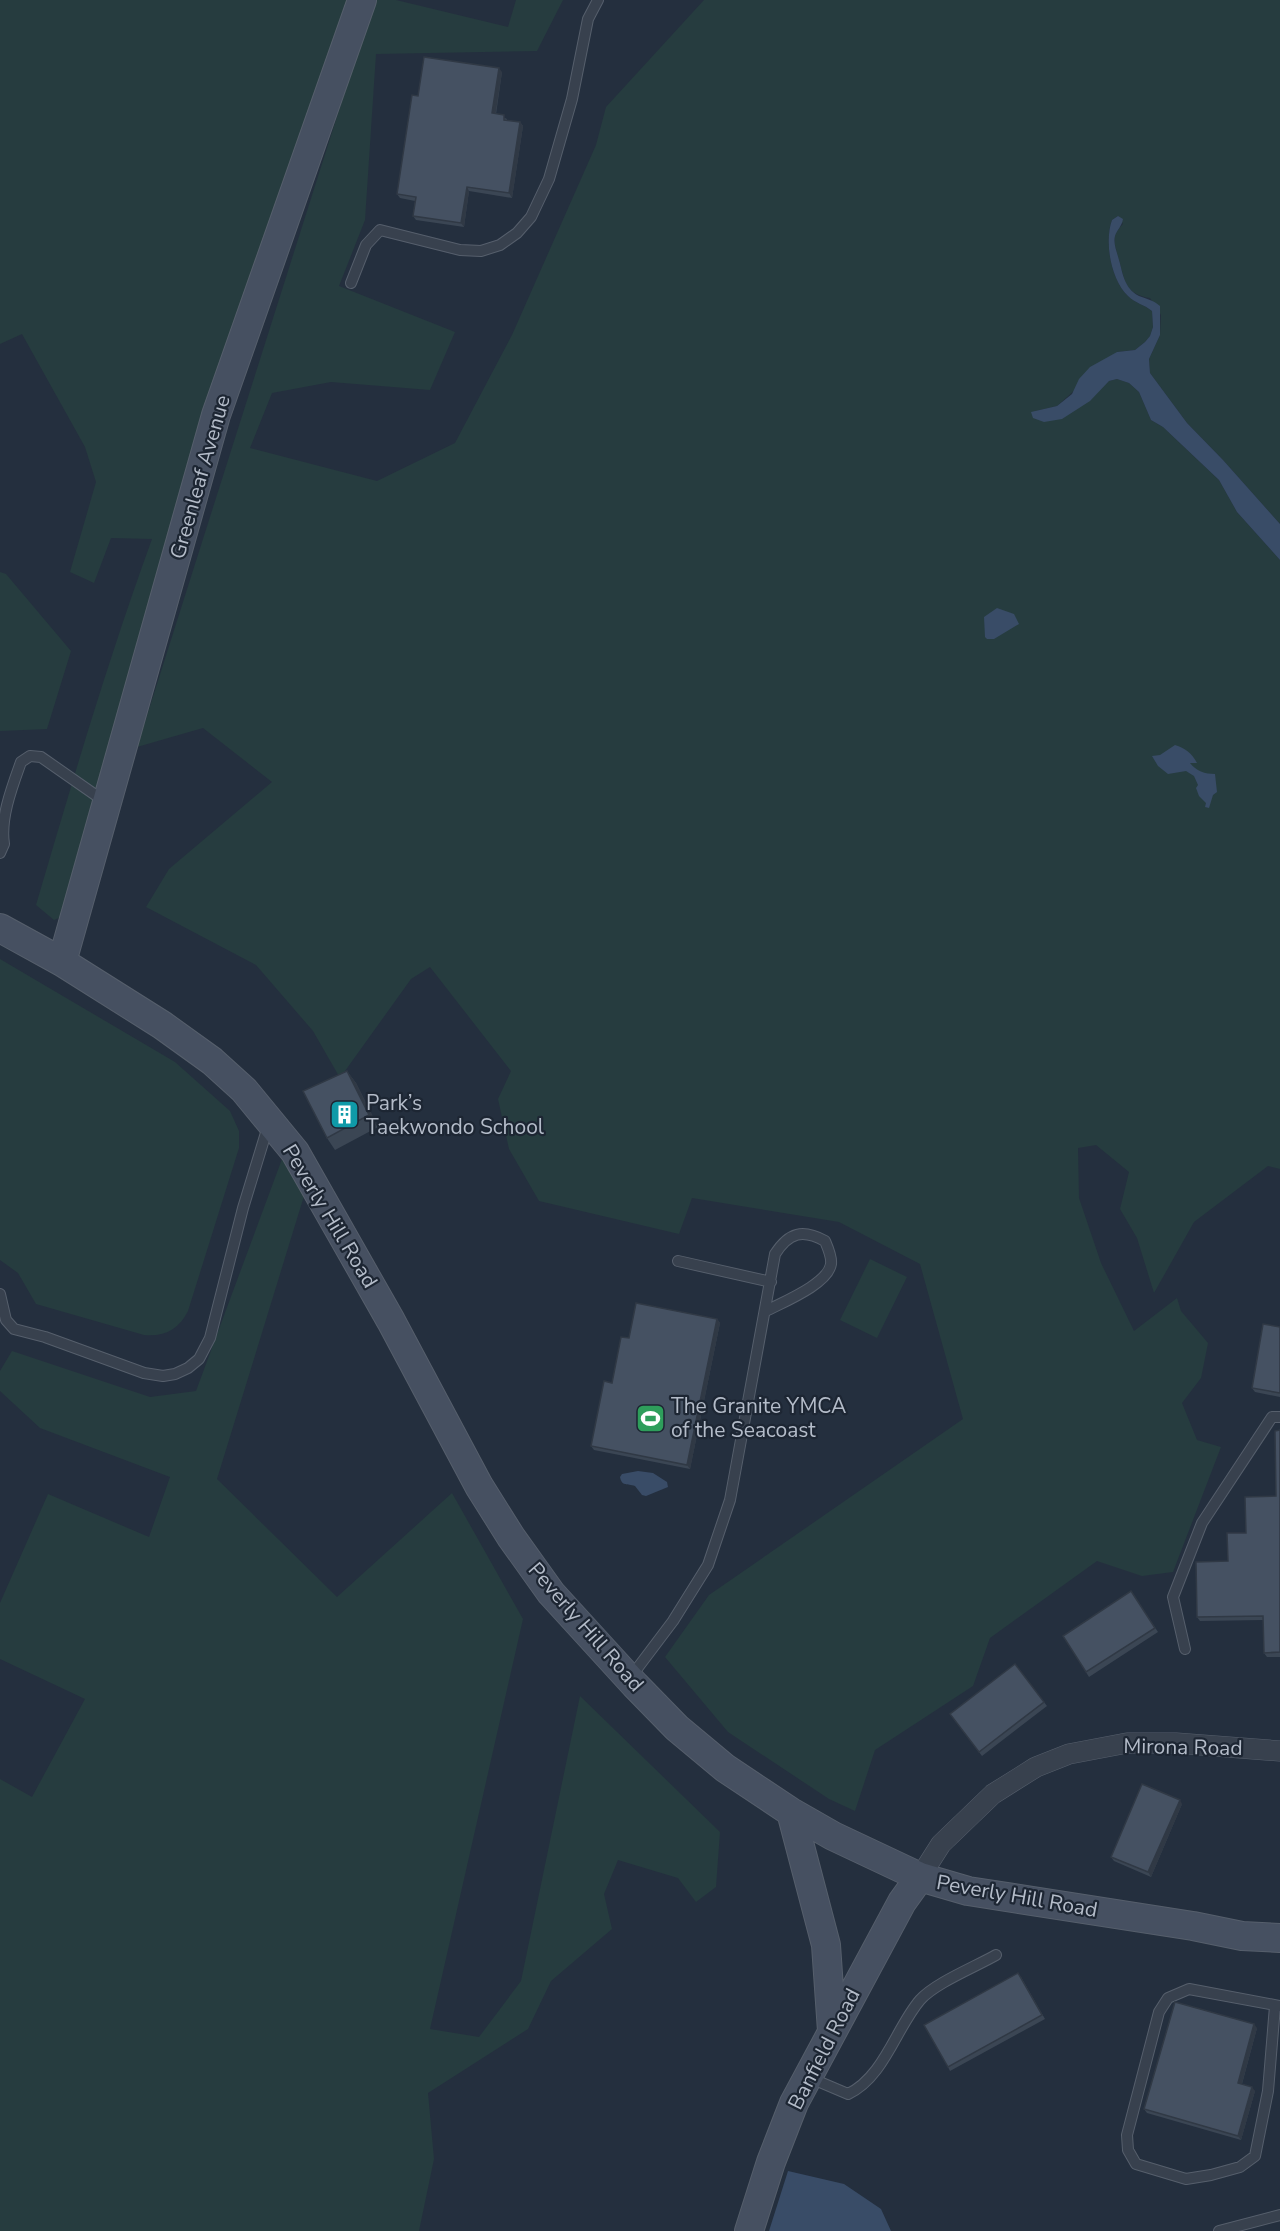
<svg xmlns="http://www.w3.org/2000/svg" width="1280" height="2231" viewBox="0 0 1280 2231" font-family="'Nunito Sans',sans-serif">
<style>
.green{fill:#263c3f}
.water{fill:#394c67}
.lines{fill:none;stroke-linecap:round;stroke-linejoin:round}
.lane-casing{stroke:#565f6c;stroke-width:12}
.street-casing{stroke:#565f6c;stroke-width:21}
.secondary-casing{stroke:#565f6c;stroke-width:30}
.lane{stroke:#38414e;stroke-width:10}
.street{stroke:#38414e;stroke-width:20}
.secondary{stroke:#465061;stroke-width:28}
.wall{fill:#3b4654}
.shaded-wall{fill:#303945}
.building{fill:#455162;stroke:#303945;stroke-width:1.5}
.labels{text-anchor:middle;stroke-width:4.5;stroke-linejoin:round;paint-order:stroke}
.street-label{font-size:21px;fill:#b4bcc9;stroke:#1d2633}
.poi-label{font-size:21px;fill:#b4bcc9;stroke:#1d2633;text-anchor:start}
</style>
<rect width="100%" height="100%" fill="#242f3e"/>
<path class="green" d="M0 0H350L68 914 54 920 36 905C72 782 108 660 152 539L111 538 94 583 70 572 96 482 85 447 22 334 0 344Z
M374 0H396L508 27 516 0H563L537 51 376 54 365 220 339 286 455 332 430 390 331 382 272 393 250 448 377 481 455 443 512 335 596 145 606 107 704 0H1280V524L1223 460 1187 423 1150 373 1149 359 1160 335 1161 315 1150 298C1125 294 1125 281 1119 260 1117 252 1113 244 1115 236 1116 232 1120 227 1123 224L1118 216 1112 220C1104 242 1111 280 1128 296 1135 303 1145 305 1152 311L1153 327 1150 336 1145 342 1135 350 1117 352 1057 406 1036 411 1033 418 1100 389 1109 381 1117 379 1129 383 1139 392 1151 420 1163 427 1219 480 1237 512 1280 560V1169L1268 1166 1194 1222 1154 1293 1137 1238 1120 1209 1129 1172 1096 1145 1078 1148 1079 1198 1101 1263 1134 1331 1177 1298 1181 1311 1208 1343 1201 1378 1182 1403 1197 1440 1221 1447 1173 1572 1142 1576 1097 1561 990 1638 973 1686 875 1750 855 1811 829 1799 728 1732 665 1657 709 1595 963 1419 920 1264 839 1222 692 1198 679 1234 539 1201 509 1149 498 1099 511 1071 430 967 411 979 340 1078 313 1031 256 965 146 907 169 869 272 782 203 728 137 747Z
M0 572 6 574 71 651 47 729 0 731Z
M0 959 175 1062 230 1111 239 1131V1148L188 1311C179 1329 165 1337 144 1335L36 1304 18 1273 0 1260Z
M282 1159 304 1196 217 1479 337 1597 452 1493 523 1619 430 2029 479 2037 521 1981 580 1696 720 1832 716 1887 696 1902 678 1878 618 1860 604 1894 612 1929 551 1981 528 2029 428 2093 434 2159 419 2231H0V1779L32 1797 85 1699 0 1659V1603L48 1494 149 1537 170 1477 40 1428 0 1391V1371L12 1351 150 1397 196 1391Z
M870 1259 907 1277 877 1338 840 1320Z"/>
<path class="water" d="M1118 216 1123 219C1122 226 1117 230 1115 236 1113 244 1117 252 1119 260 1123 274 1124 288 1139 296 1147 299 1153 300 1160 306V335L1149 359 1150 373 1187 423 1223 460 1280 524V560L1237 512 1219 480 1163 427 1151 420 1139 392 1129 383 1117 379 1109 381 1090 401 1062 419 1044 422 1033 418 1031 412 1057 406 1072 394 1079 379 1090 367 1117 352 1135 350 1145 342 1150 336 1153 327 1152 311C1145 305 1135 303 1128 296 1111 280 1104 242 1112 220Z
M997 608 1014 614 1019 624 994 639H987L985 637 984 617Z
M1175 745C1185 748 1192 753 1197 763H1190C1196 771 1205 774 1215 774L1217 792 1213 795 1209 808 1205 807 1206 803 1199 796 1196 788 1198 785 1194 776 1186 771 1168 774 1158 766 1152 756 1160 755Z
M638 1471 653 1473 667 1482 668 1487 646 1496 642 1495 635 1486C627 1483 622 1487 620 1477L622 1474Z
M788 2171 844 2184 881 2209 891 2231H769Z"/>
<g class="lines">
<defs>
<path id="lane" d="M351 283 366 245 380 230 460 250 481 251 500 245 517 233 531 217 549 179 572 99 588 19 598 0
M0 853 4 844C0 818 12 787 21 762L30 756 41 757 104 801
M678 1261 771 1282
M0 1294 6 1320 14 1329 45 1337 144 1373 163 1376 175 1374 188 1368 199 1359 210 1338 243 1208 269 1123
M1185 1649 1173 1597 1202 1523 1272 1417H1280
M630 1678 673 1621 708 1565 730 1500 775 1254C789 1232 803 1229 825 1241 828 1248 832 1257 831 1264 828 1284 783 1302 766 1311
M1275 2006 1268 2091 1255 2156 1240 2167 1211 2175 1186 2179 1136 2164 1128 2150 1127 2135 1159 2012 1168 1998 1189 1989 1280 2006
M808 2077 848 2094C884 2077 896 2028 920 2000 935 1983 975 1967 996 1955
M1219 2231 1280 2215"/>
<path id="street" d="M920 1877 941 1844 993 1794 1036 1767 1069 1754 1127 1743H1176L1280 1751"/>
<path id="secondary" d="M0 928 62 962 162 1025 212 1061 244 1090 295 1152 391 1321 479 1486 511 1537 551 1593 635 1685 677 1728 725 1768 791 1812 833 1836 920 1877 968 1891 1193 1926 1242 1936 1280 1938
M62 962 216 415 362 0
M791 1812 826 1945 832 2031
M749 2231 771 2162 794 2103 902 1902 920 1877"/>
</defs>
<use href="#lane" class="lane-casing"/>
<use href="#street" class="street-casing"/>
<use href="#secondary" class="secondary-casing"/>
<use href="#lane" class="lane"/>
<use href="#street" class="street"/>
<use href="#secondary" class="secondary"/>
</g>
<path class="wall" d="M502 72 496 114 507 119V120L520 122 523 126 512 198 469 191 464 227 416 220 413 216 415 201 400 198 397 194 418 96Z
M347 1071 356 1083 378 1127 335 1150 327 1138Z
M717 1319 720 1323 690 1469 594 1450 591 1446 612 1383 629 1338Z
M1280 1327V1397L1255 1392 1252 1388Z
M1280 1430V1657H1267L1264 1653 1263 1620 1200 1621 1197 1617 1228 1561 1246 1533 1276 1496Z
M1131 1591 1158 1632 1089 1677 1063 1636Z
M1015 1664 1047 1706 982 1756 950 1714Z
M1182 1804 1151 1877 1114 1861 1111 1857Z
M1021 1977 1045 2019 950 2071 948 2067Z
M1257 2028 1242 2084 1255 2091 1241 2140 1147 2113 1144 2109Z"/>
<path class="shaded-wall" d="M499 68 502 72 495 117 492 113Z
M520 122 523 126 512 198 509 193Z
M467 187 469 191 464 227 461 223Z
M347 1071 356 1083 378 1127 369 1115Z
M717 1319 720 1323 690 1469 687 1465Z
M1180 1800 1182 1804 1151 1877 1148 1872Z
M1254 2024 1257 2028 1241 2087 1238 2083Z
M1252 2087 1255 2091 1241 2140 1238 2136Z"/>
<path class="building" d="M424 57 499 68 492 113 504 115V120L520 122 509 193 467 187 461 223 413 216 416 197 397 194 412 95 418 96Z
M347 1071 369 1115 327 1138 303 1091Z
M636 1303 717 1319 687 1465 591 1446 604 1381 612 1383 621 1337 629 1338Z
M1263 1324 1280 1327V1393L1252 1388Z
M1280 1430V1652L1264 1653 1263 1616 1197 1617 1196 1562 1228 1561 1227 1533H1246L1245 1497 1276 1496 1275 1431Z
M1131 1591 1155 1628 1086 1672 1063 1636Z
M1015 1664 1044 1702 979 1752 950 1714Z
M1142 1784 1180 1800 1148 1872 1111 1857Z
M1018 1973 1042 2015 948 2067 924 2025Z
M1175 2002 1254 2024 1238 2083 1252 2087 1238 2136 1144 2109Z"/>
<defs>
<symbol id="building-square" viewBox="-11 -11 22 22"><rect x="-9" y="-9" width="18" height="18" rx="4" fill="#0f9aa8" stroke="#1d2633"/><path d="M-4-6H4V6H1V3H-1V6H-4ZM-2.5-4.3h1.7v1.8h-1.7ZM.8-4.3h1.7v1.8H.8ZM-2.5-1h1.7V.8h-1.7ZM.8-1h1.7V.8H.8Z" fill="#fff"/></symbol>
<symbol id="stadium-square" viewBox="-11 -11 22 22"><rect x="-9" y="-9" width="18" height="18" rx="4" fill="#2e9e5b" stroke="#1d2633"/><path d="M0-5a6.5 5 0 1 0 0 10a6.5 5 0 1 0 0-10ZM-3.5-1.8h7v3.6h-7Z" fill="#fff"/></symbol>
</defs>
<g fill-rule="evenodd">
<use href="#building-square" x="328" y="1098" width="33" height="33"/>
<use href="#stadium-square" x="634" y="1402" width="33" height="33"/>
</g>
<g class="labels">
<g class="street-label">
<text transform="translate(200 477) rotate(-74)" y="7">Greenleaf Avenue</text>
<text transform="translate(330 1216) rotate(59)" y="7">Peverly Hill Road</text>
<text transform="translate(586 1627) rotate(49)" y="7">Peverly Hill Road</text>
<text transform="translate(1183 1747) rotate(1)" y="7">Mirona Road</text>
<text transform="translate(1017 1896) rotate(10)" y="7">Peverly Hill Road</text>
<text transform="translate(824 2049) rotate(-63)" y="7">Banfield Road</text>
</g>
<g class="poi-label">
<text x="366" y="1110">Park’s<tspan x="366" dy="24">Taekwondo School</tspan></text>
<text x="671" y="1413">The Granite YMCA<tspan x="671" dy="24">of the Seacoast</tspan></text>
</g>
</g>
</svg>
